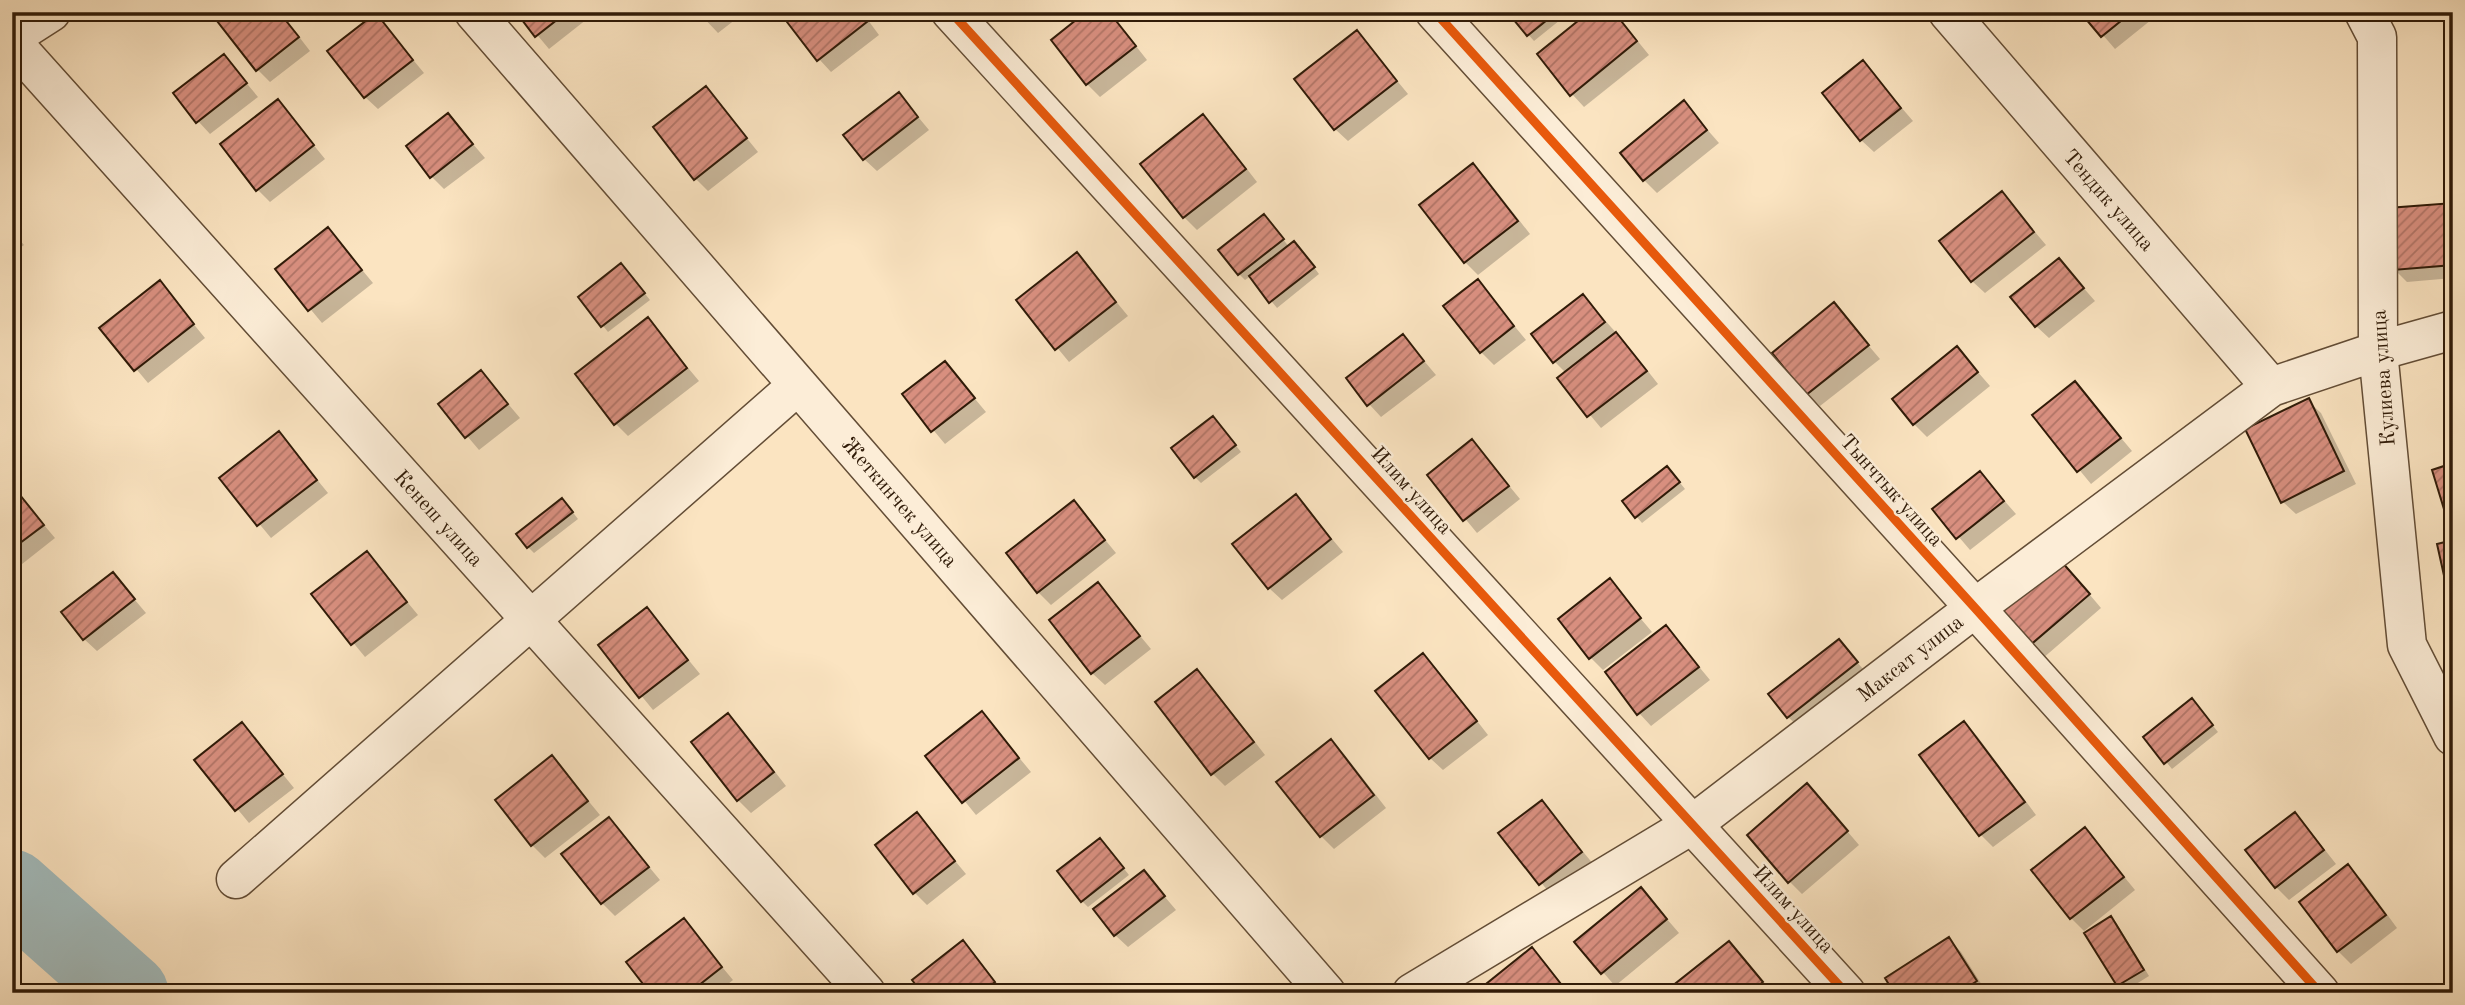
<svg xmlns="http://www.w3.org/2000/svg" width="2465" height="1005" viewBox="0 0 2465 1005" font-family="'Old Standard TT',serif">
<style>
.shadow{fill:#0003}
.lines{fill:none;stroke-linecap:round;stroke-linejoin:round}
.river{stroke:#a3bcbd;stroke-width:79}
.building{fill:url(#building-hatch);stroke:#301b08;stroke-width:2}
.minor-casing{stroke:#634d36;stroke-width:41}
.minor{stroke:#fcedd7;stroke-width:38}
.cycleway-casing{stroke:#fcedd7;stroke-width:13}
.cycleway{stroke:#e8590c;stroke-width:9}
.labels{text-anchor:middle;stroke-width:5;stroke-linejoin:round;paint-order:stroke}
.street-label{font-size:21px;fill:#301b08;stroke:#fcedd7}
</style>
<defs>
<pattern id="building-hatch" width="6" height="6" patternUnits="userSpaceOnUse" patternTransform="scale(1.75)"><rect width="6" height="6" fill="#d88f7f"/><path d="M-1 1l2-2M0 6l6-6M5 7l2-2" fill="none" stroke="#b07466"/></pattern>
</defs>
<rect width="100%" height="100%" fill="#fbe4c1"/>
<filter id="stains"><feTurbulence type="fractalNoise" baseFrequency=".00286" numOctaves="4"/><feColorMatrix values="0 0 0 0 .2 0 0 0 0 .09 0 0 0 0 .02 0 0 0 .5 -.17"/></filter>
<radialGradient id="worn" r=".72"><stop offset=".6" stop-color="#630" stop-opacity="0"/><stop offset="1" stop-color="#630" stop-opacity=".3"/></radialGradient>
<path class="shadow" d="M212 12H280L310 51 270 82 257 69Z
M518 12H596L549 49Z
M698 12H745L718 33Z
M802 12H862L879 35 831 72 819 59Z
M1089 12H1109L1147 60 1100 97 1087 84Z
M1514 12H1570L1534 41 1511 15Z
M1614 12 1649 55 1584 107 1572 94Z
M2083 12H2161L2115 49Z
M376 15 424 73 378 109 365 97Z
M1357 32 1408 94 1348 141 1335 129Z
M224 56 258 97 210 134 198 121Z
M1863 63 1913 121 1874 152 1861 140Z
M706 88 758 152 708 191 695 178Z
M899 94 929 130 877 171 864 159Z
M278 101 325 159 270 202 257 189Z
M1684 103 1719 143 1657 193 1644 180Z
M448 115 485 158 444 189 432 177Z
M1203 117 1216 129 1257 182 1197 230 1184 217Z
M1473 165 1486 178 1530 234 1478 275 1465 262 1421 206Z
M2002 193 2046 245 1985 293 1972 281Z
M2453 205V278L2407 282 2394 269Z
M1270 222 1289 247 1300 249 1319 274 1277 308 1251 276 1245 280 1239 274Z
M328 229 373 283 322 323 277 269Z
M12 231 24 245 12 254Z
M1077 254 1128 316 1069 362 1018 300Z
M2059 260 2095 301 2049 338 2036 326Z
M627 271 650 300 608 332 580 297Z
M1478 282 1526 340 1494 365 1481 352Z
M160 283 205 338 148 383 102 328Z
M1583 296 1629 347 1658 384 1601 428 1560 379 1566 373 1555 362Z
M1834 305 1880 359 1820 406 1807 394Z
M648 320 699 381 628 436 616 424Z
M1403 336 1436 375 1381 417 1369 404Z
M1957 348 1990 386 1927 437 1914 424Z
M945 363 986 412 945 444 904 395Z
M481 372 520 418 479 450 440 404Z
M2075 383 2132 451 2091 484 2035 416Z
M2308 401 2321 413 2356 484 2296 514 2283 502Z
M1219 424 1241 452 1201 483 1195 477Z
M279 433 328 493 271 538 221 478Z
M1472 441 1520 499 1477 533 1429 475Z
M1980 473 2016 514 1970 550 1935 509Z
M1673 474 1685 489 1642 523 1636 516Z
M12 487 55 538 12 572Z
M1296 496 1343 552 1282 600 1269 588Z
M1074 502 1116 553 1051 605 1038 592Z
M568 506 578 519 534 553 528 547Z
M367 553 418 615 365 657 314 595Z
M113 574 146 613 97 651 84 639Z
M2074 576 2101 608 2042 659 2029 646Z
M1609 581 1652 632 1603 670 1590 657Z
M1097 584 1151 649 1105 685 1092 673Z
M647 609 700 674 653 710 600 645Z
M1666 627 1710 680 1651 726 1639 713Z
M2453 629V645L2448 630Z
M1839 641 1869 676 1801 729 1788 717Z
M1423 655 1436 668 1488 735 1443 770 1430 758Z
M1197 671 1210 684 1265 755 1225 786 1213 774 1157 702Z
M2198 707 2218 732 2172 769 2146 737Z
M982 713 1031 772 976 815 928 756Z
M728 716 741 728 786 786 751 813 738 800 693 743Z
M1964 723 1977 736 2036 815 1993 847 1980 834Z
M242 724 294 788 249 823 197 760Z
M1331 741 1344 754 1386 808 1334 849 1321 836Z
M552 757 600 815 545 858 532 845Z
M1819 798 1859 845 1802 894 1789 881Z
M1542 802 1594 865 1553 897 1501 834Z
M2295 814 2307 827 2336 864 2289 900 2276 887Z
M917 815 966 874 927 905 914 892Z
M609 819 660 880 615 916 602 903Z
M2085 829 2135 890 2084 931 2071 918Z
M1106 846 1129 875 1088 907 1082 901Z
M2348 867 2361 879 2397 928 2351 964 2338 951Z
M1144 872 1176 910 1128 947 1115 935Z
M1641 889 1679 933 1615 986 1577 942Z
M2111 918 2117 924 2149 976 2125 991 2118 985 2087 933Z
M683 920 733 980 717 993H652Z
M1949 939 1961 952 1987 993H1897Z
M962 943 975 955 1004 993H924Z
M1729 943 1772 993H1678Z
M1532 950 1545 962 1569 993H1495Z"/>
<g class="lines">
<path class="river" d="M12 889 129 993"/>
</g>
<path class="building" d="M210 12H279L299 37 256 71Z
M516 12H567L535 37Z
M799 12H861L868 21 817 61 787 22Z
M1086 12H1109L1136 46 1086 85 1051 40Z
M1511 12H1557L1527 36 1509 14Z
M1589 12H1614L1637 41 1570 96 1537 54Z
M2080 12H2132L2101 37Z
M376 13 413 60 364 98 327 51Z
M1357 30 1397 81 1334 130 1294 79Z
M224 54 247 83 196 123 173 93Z
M1863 60 1901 108 1860 141 1822 93Z
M706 86 747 138 694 180 653 127Z
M899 92 918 117 863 160 843 135Z
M278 99 314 145 256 191 220 144Z
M1684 100 1707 130 1643 181 1620 153Z
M448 113 473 144 430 178 406 146Z
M1203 114 1246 169 1183 218 1140 164Z
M1473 163 1518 221 1464 263 1419 205Z
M2002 191 2034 232 1971 282 1939 241Z
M2453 203V265L2393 270 2388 208Z
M1264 214 1284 239 1238 275 1218 250Z
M328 227 362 270 308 311 275 269Z
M1294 241 1315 267 1269 303 1249 276Z
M1077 252 1116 302 1055 350 1016 300Z
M2059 258 2084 288 2035 327 2010 297Z
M621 263 645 293 601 327 578 297Z
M1478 279 1514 326 1480 353 1443 306Z
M160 280 194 324 134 371 99 328Z
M1583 294 1605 322 1553 363 1531 334Z
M1834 302 1869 345 1806 395 1772 353Z
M648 317 687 368 614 425 575 374Z
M1616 332 1647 371 1587 417 1557 378Z
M1403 334 1424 361 1367 406 1346 378Z
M1957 346 1978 372 1913 425 1892 399Z
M945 361 975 398 931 432 902 394Z
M481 370 508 404 465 438 438 404Z
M2075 381 2121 438 2077 472 2032 415Z
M2309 398 2344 471 2281 503 2245 429Z
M1213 416 1236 445 1194 478 1171 448Z
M279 431 317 480 257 526 219 478Z
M1472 439 1509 486 1463 521 1427 475Z
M2453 463V531L2451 532 2432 470Z
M1667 466 1680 482 1635 518 1622 501Z
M1980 471 2004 501 1956 539 1932 509Z
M12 485 44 525 12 549Z
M1296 494 1331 539 1268 589 1232 544Z
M562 498 573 512 527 548 516 534Z
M1074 500 1105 540 1037 593 1006 553Z
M2453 540V588L2447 589 2437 544Z
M367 551 407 602 351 645 311 594Z
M2061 561 2090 594 2028 647 1999 614Z
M113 572 135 599 83 640 61 612Z
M1610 578 1641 618 1589 659 1558 619Z
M1098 582 1140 636 1091 674 1049 620Z
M647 607 688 660 639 698 598 645Z
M1666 625 1699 667 1637 715 1605 672Z
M1839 639 1858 662 1787 718 1768 694Z
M1423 653 1477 721 1429 759 1375 691Z
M1197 669 1254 742 1211 775 1155 702Z
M2192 698 2213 725 2164 764 2143 737Z
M982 711 1019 758 962 803 925 756Z
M728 713 774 772 737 801 691 742Z
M1964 721 2025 802 1979 836 1919 755Z
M242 722 283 774 235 811 194 760Z
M1331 739 1374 795 1320 837 1276 782Z
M552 755 588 801 531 846 495 800Z
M1807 783 1848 831 1788 883 1747 835Z
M1542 800 1582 852 1539 885 1498 833Z
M917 812 955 861 913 894 875 845Z
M2295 812 2324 850 2275 888 2245 850Z
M609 817 649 867 601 904 561 854Z
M2085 827 2124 877 2070 919 2031 870Z
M1100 838 1124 868 1081 902 1057 871Z
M2348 864 2386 915 2337 952 2299 902Z
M1144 870 1165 896 1114 936 1093 909Z
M1641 887 1667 919 1601 974 1574 942Z
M2111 916 2144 970 2117 986 2084 933Z
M684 918 722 967 689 993H650L626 962Z
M1949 937 1977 981 1958 993H1894L1885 978Z
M963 940 995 982 981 993H922L912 980Z
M1729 941 1763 982 1750 993H1676L1671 987Z
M1532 947 1561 984 1550 993H1493L1486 984Z"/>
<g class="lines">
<defs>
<path id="minor" d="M474 12 1326 993
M951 12 1846 993
M1435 12 1975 608 2320 993
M1948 12 2271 387
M2364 12 2377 37 2378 351 2407 645 2453 736
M12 37 51 12
M12 42 866 993
M236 879 798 385
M1412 993 1693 824 1975 608 2271 387 2378 351 2453 330"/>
</defs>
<use href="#minor" class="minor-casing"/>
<use href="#minor" class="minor"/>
<defs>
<path id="cycleway" d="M951 12 1846 993
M1435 12 1975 608 2320 993"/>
</defs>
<use href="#cycleway" class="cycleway-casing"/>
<use href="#cycleway" class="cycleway"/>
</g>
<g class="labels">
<g class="street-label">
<text transform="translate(2109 200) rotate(49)" y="7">Тендик улица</text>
<text transform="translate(2383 378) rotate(-94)" y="7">Кулиева улица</text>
<text transform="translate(1412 490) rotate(48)" y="7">Илим улица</text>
<text transform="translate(1892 490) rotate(48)" y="7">Тынчтык улица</text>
<text transform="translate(900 502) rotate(49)" y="7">Жеткинчек улица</text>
<text transform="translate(439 518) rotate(48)" y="7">Кенеш улица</text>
<text transform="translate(1910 658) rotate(-38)" y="7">Максат улица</text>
<text transform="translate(1794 909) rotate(48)" y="7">Илим улица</text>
</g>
</g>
<rect width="2465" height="1005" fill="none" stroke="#fbe4c1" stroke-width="42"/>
<rect x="14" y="14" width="2437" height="977" fill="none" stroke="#301b08" stroke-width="3.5"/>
<rect x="21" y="21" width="2423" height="963" fill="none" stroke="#301b08" stroke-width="2"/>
<rect width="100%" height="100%" filter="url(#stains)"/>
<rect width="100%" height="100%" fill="url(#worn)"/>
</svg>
